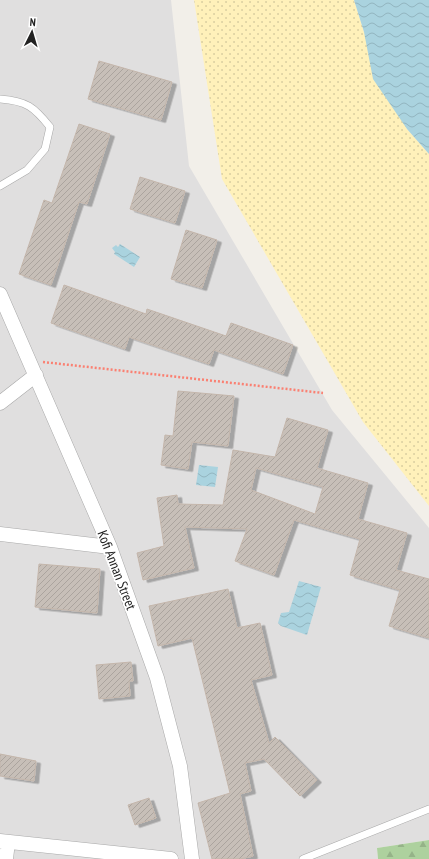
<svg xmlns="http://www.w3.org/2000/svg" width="429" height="859" viewBox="0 0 429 859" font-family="'PT Sans Narrow',sans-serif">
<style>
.residential{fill:#e0dfdf}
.forest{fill:url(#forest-firs)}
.sand{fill:url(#sand-dots)}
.water{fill:url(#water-waves)}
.building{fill:url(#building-hatch);stroke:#c4b6ab;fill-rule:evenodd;filter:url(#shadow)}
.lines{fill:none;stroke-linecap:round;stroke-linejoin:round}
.lane-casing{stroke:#a9a9a9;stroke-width:8}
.street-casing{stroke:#a9a9a9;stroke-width:15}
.path{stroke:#fa8072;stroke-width:2.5;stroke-dasharray:2 2;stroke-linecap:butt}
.lane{stroke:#fff;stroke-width:7}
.street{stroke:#fff;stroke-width:14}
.labels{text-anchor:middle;stroke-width:3.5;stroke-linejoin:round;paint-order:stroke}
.street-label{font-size:14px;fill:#222;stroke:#fff}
</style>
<defs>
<pattern id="forest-firs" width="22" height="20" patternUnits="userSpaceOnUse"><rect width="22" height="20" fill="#add19e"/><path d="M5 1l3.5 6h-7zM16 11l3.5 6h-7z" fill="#95b388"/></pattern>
<pattern id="sand-dots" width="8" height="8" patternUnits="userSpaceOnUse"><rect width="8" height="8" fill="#fff1ba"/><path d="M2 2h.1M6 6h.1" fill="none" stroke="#dacea0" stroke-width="1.8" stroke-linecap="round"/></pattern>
<pattern id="water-waves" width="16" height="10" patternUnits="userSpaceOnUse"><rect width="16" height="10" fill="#aad3df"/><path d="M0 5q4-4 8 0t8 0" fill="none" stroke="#92b5bf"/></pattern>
<pattern id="building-hatch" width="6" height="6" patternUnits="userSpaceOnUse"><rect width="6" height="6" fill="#c7bfb8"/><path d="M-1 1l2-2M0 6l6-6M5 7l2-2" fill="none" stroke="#aba49e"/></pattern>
<filter id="shadow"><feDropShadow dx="4.5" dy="2.5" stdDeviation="0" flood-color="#0004"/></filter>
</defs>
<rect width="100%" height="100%" fill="#f2efe9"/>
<path class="residential" d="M0 0H171L189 166 332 410 429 528V840L377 848 378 859H0Z"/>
<path class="forest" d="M429 840V859H378L377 848Z"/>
<path class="sand" d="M194 0H354L364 32 407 129 429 154V506L363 422 222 179Z"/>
<path class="water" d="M354 0H429V154L407 129 373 79 364 32Z
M120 244 140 257 134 267 114 254 115 252 112 248 116 245 118 247Z
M199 465 218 467 215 487 196 485Z
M299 581 321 587 307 635 281 626 278 623 281 613 289 612Z"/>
<path class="building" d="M99 61 172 82 161 120 88 99Z
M79 124 110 134 87 204 79 202 51 285 19 274 44 200 52 203Z
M140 177 185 191 175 223 130 209Z
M186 230 217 240 202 288 171 279Z
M64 285 146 314 147 309 226 336 231 323 293 345 283 374 214 350 209 364 129 337 125 349 51 323Z
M178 391 234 396 228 446 192 442 188 469 161 465 165 435 173 436Z
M287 418 328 430 317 468 368 483 358 519 407 533 396 570 429 579V638L389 626 400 590 350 575 360 539 294 520 274 575 235 561 247 529 185 527 194 568 143 580 137 553 164 546 157 498 177 495 178 504 223 505 233 450 275 457ZM256 468 323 487 315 514 251 490Z
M39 564 100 569 97 613 35 607Z
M228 589 237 628 260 623 272 675 251 680 269 743 275 737 317 780 300 796 264 759 245 763 251 791 240 794 253 856 240 859H212L198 803 230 793 192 638 158 646 149 606Z
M131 662 133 681H129L130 696 99 699 96 665Z
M0 754 36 761 34 781 0 776Z
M149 798 156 818 135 825 128 805Z"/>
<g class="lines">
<defs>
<path id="lane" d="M0 99C27 101 34 107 50 127L45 149 27 170 0 186
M303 859 429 809"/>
<path id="street" d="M0 294 110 547 157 678 180 766 192 859
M0 403 36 375
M0 534 110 547
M0 841 171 859
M6 859 8 842"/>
</defs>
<use href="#lane" class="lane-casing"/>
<use href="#street" class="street-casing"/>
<path class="path" d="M43 362 323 393"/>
<use href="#lane" class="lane"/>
<use href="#street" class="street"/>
</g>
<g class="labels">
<g class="street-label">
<text transform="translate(117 570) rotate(69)" y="5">Kofi Annan Street</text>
</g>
</g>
<g transform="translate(32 32) rotate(5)" stroke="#ffffff" stroke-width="3" paint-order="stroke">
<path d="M0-3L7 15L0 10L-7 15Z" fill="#222222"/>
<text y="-6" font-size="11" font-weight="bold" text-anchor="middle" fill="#222222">N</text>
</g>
</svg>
